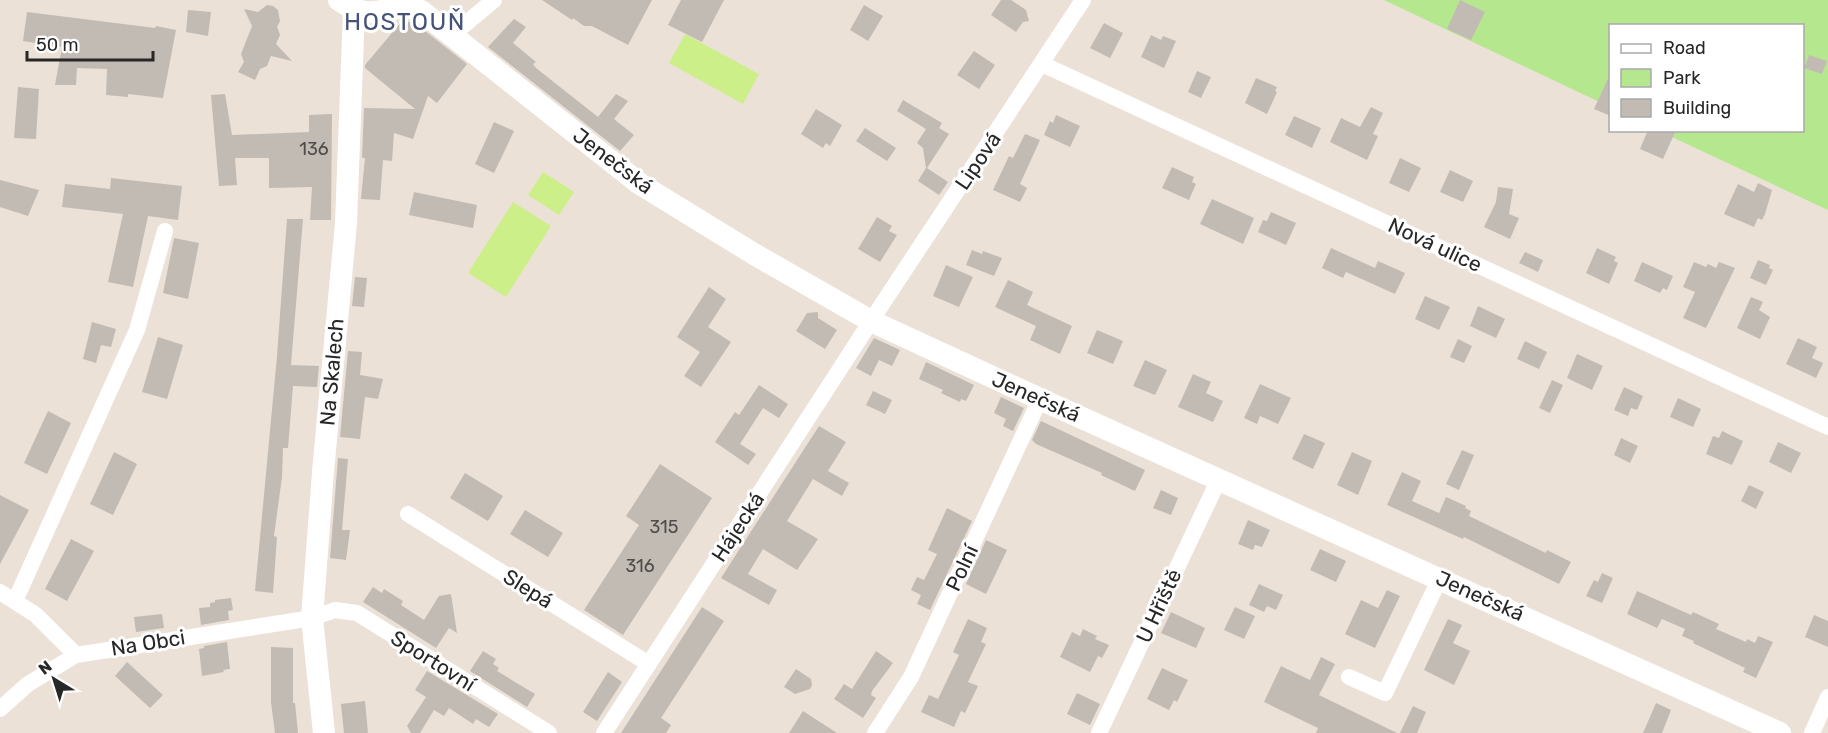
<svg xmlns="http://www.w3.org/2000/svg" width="1828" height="733" viewBox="0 0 1828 733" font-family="Rubik,sans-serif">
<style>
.green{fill:#b5e78e}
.pitch{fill:#cdef89}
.building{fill:#c2bbb4}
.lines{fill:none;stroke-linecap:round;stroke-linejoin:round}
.street{stroke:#fff;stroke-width:16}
.secondary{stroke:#fff;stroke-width:22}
.labels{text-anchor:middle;stroke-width:6;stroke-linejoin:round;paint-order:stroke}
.number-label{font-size:18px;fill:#4e4c4a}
.street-label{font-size:21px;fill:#272727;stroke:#fff}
.quarter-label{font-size:24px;letter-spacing:1.5px;fill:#45537a;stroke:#fff}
</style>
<rect width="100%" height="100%" fill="#ebe1d7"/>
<path class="green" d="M1384 0H1828V210L1659 131 1802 130V26H1610V107Z"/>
<path class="pitch" d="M685 34 759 74 743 104 669 63Z
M543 172 574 192 559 215 528 195Z
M513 202 551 226 506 297 468 273Z"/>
<path class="building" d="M542 0H652L628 45 592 26H584L573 18 572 20Z
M681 0H724L702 42 668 25Z
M1001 0H1011L1026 10 1029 21 1023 22 1016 32 991 15Z
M1460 0 1485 12 1471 40 1447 29Z
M267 5 273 6 278 10 280 21 277 27 280 35 276 44 292 61 271 56 267 66 260 69 255 80 238 72 244 62 241 54 252 26 244 9 258 12Z
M864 5 883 16 868 41 850 30Z
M188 10 211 12 208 36 186 32Z
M27 12 155 28 156 26 176 30 163 98 128 94V97L106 95 107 69 77 68 76 85H55L62 47 23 41Z
M514 19 526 27 513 43 536 62 533 64 536 68 598 117 616 94 628 101 614 119 634 135 620 151 488 47Z
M402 21 415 23 467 64 437 103 428 96 413 139 394 133 392 161 383 160 380 200 361 199 365 158H362L364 108 415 109 365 68V65Z
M1104 23 1123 33 1110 58 1090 48Z
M1151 35 1161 40 1163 36 1176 41 1164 68 1141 57Z
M974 51 995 65 979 89 957 75Z
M1809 55 1827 61 1822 74 1804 68Z
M1197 71 1211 77 1201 98 1188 92Z
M1611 72V116L1594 109Z
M1256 78 1277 87 1275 91 1277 92 1267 114 1245 103Z
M18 87 39 89 36 139 14 138Z
M225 94 232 135 309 132V115L332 114 331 220H310L312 187 269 188V158H235L237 185 219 186 211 95Z
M903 100 942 123 939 128 949 134 927 168 948 182 939 195 918 181 926 168 923 148 917 143 926 129 897 111Z
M1371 107 1383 113 1373 134 1378 136 1367 160 1330 142 1341 118 1360 127Z
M816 109 842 125 830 146 826 143 823 148 801 134Z
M1056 115 1080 126 1070 147 1044 135 1050 121 1053 123Z
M1294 116 1321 128 1312 148 1285 135Z
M494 122 514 131 494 173 475 164Z
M865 128 896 148 887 161 856 141Z
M1648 130H1676L1663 159 1640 149Z
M1025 134 1040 140 1020 184 1027 188 1020 202 993 190 1009 156 1013 158Z
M1400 158 1421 168 1409 192 1389 183Z
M1172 167 1194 177 1192 182 1196 184 1189 200 1162 188Z
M1450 170 1473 181 1463 202 1440 192Z
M111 178 182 186 178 220 148 216 133 287 108 282 123 214 62 207 65 184 110 189Z
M0 180 39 190 28 216 0 207Z
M1758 183 1772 190 1765 214 1762 220 1758 218 1754 227 1724 214 1738 184 1754 192Z
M1498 187 1513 189 1509 214 1519 218 1510 239 1484 227 1496 202Z
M414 192 477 205 473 228 409 215Z
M1212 199 1254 218 1243 244 1200 224Z
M1271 212 1296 223 1286 245 1258 232 1263 220 1267 221Z
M877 217 892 226 889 231 897 235 880 262 858 249Z
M287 219H303L291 365 319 366 317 387 293 386 288 448H283L282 477 274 536 277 537 273 593 255 591 277 356Z
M174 238 199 243 188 299 163 293Z
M1331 248 1375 268 1378 261 1405 273 1395 294 1346 272 1343 278 1322 268Z
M1597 248 1616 257 1614 261 1618 263 1609 284 1586 273Z
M972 250 982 254 983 251 1002 258 994 276 966 265Z
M1525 252 1543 260 1538 272 1519 263Z
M1758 260 1770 265 1769 268 1773 270 1766 285 1750 278Z
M1642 262 1673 276 1667 290 1663 288 1660 293 1634 281Z
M1694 262 1706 267 1708 264 1716 268 1719 262 1735 268 1706 328 1683 318 1695 292 1683 287Z
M946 265 973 277 959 307 933 296Z
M355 277 367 278 364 307 352 306Z
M1008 280 1033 292 1027 305 1072 326 1060 354 1030 340 1036 326 995 307Z
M709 287 726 299 708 327 731 342 701 387 684 376 700 352 677 337Z
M1425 296 1450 307 1439 330 1415 319Z
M1751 297 1763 302 1759 310 1770 317 1760 339 1737 328Z
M1478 306 1505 319 1496 338 1470 326Z
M818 312V318L837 330 825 349 796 331 807 313Z
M92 322 116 329 111 347 101 345 96 363 83 359Z
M1097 330 1123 341 1113 364 1087 353Z
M158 337 183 345 167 399 142 392Z
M874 338 900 350 892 366 879 360 871 376 856 368Z
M1798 338 1817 347 1812 358 1823 363 1816 378 1786 364Z
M1458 339 1472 346 1464 363 1450 357Z
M1525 341 1547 352 1539 369 1517 359Z
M348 351 362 352 360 375 383 379 378 399 365 397 360 439 340 437Z
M1577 354 1603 366 1592 390 1567 378Z
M1145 360 1167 370 1155 395 1133 386Z
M926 362 974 385 966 401 961 399 960 402 941 393 943 390 919 379Z
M1193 374 1211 382 1206 393 1223 401 1213 422 1178 407Z
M1552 380 1563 385 1550 413 1539 408Z
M1260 384 1291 398 1278 424 1260 416 1257 424 1244 418Z
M759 385 788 404 779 418 763 408 740 444 756 454 748 465 715 442 735 412 739 415Z
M1624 387 1643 396 1637 410 1631 408 1628 416 1614 410Z
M873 391 892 400 885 414 866 405Z
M1001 397 1024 408 1013 431 1003 426 1006 419 994 413Z
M1678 398 1701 409 1693 427 1670 417Z
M48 411 71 423 47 474 24 463Z
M1041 421 1145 470 1135 491 1101 475 1102 473 1036 444 1032 440Z
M819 426 846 442 828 471 849 483 842 496 813 479 787 521 818 539 797 570 763 549 748 574 777 590 769 605 721 578Z
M1722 431 1743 441 1732 465 1706 454 1713 436 1719 438Z
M1304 434 1325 443 1313 469 1292 459Z
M1621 438 1638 446 1630 463 1614 455Z
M1778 442 1801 453 1791 473 1769 462Z
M1462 450 1474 455 1459 490 1446 484Z
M114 452 137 464 113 515 90 504Z
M1352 452 1372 461 1358 495 1337 485Z
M338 458 348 459 342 530H350L346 560 330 558Z
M660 464 712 498 623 635 584 610 639 525 626 516Z
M1402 472 1421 481 1412 501 1439 513 1446 497 1466 506 1465 508 1471 511 1469 516 1546 553 1547 550 1571 562 1559 584 1464 537 1463 539 1387 505Z
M465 473 503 496 488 521 450 498Z
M1749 485 1764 492 1756 509 1741 501Z
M1161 490 1178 498 1171 515 1153 508Z
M0 495 29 510 0 564Z
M947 508 972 521 930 610 917 604 921 595 911 590 917 577 924 580 937 554 928 550Z
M525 510 563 533 548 557 510 534Z
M1248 520 1270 530 1262 547 1255 545 1253 550 1238 544Z
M71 539 94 551 67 601 45 589Z
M986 540 1007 550 986 594 966 584Z
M1320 549 1346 561 1336 582 1310 570Z
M1602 573 1613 578 1602 603 1586 596 1594 580 1598 582Z
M1259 584 1283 595 1276 610 1267 606 1264 612 1249 605Z
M373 587 382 593 384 589 403 601 401 605 424 620 439 596 451 594 457 633 449 628 436 648 363 602Z
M1387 590 1400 596 1375 648 1345 634 1361 600 1378 608Z
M1637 591 1691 615 1693 612 1719 624 1716 629 1746 642 1747 639 1755 643 1758 636 1773 642 1756 678 1743 672 1745 668 1693 643 1694 641 1682 636 1685 629 1662 619 1657 628 1627 614Z
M231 598 233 610 228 611 229 620 201 625 199 608 210 607V603L215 602V600Z
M702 607 724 621 661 718 671 725 666 733H621Z
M1235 607 1255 616 1244 639 1224 630Z
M1171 612 1205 628 1196 648 1161 633Z
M162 614 164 628 136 632 134 617Z
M1814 615 1828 621V647L1805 637Z
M968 619 987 628 981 642 986 644 968 682 978 686 965 713 961 711 954 727 921 712 929 695 938 699 959 655 953 652Z
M1448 619 1462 625 1453 643 1470 651 1454 685 1424 670Z
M1083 629 1097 636 1095 639 1109 645 1102 658 1098 656 1090 672 1060 657 1072 632 1080 636Z
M227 642 230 669 223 670 224 672 202 676 199 649 204 648V646Z
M271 647 293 648V703H295L298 733H275L271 702Z
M483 651 496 659 493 664 499 668 497 671 535 694 527 707 470 671Z
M876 651 893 663 872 691 871 695 876 698 863 718 834 699 844 684 852 689Z
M1321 657 1335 664 1319 695 1397 733H1316L1318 728 1264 702 1281 666 1310 680Z
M127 662 163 695 150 708 115 676Z
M1162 668 1188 680 1177 702 1174 700 1169 710 1147 699Z
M796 669 811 679 812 685 810 689 795 694 784 687Z
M427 671 498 714 489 727 476 719 473 724 449 708 444 716 434 710 420 733H411L407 726 426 697 415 690Z
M608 672 622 682 597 721 583 712Z
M1077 693 1100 704 1090 725 1067 714Z
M365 701 368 733H344L341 704Z
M1656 703 1671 710 1662 733H1643Z
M1413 706 1426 712 1417 733H1400Z
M803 711 837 733H789Z"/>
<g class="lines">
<path class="street" d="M452 35 494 0
M1042 64 1828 427
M408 514 649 664
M0 592 36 615 76 655
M15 601 137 330 165 231
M1349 677 1385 693 1440 578
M0 709 28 684 76 655 312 618 335 610 357 613 549 733
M604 733 871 321 1083 0
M875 733 911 677 1040 399
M1099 733 1219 479
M1812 733 1828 697"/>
<path class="secondary" d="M339 0C349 7 361 14 374 12 396 10 398 3 421 11L640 184 754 254 871 321 1040 399 1780 733
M324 733 312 618 323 472 346 223 354 10"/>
</g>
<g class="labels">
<g class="number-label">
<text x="314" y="155">136</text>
<text x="664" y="533">315</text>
<text x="640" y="572">316</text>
</g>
<g class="street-label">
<text transform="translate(613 161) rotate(37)" y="7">Jenečská</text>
<text transform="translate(978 161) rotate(-56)" y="7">Lipová</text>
<text transform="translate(1435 245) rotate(25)" y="7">Nová ulice</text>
<text transform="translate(332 372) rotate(-85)" y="7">Na Skalech</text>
<text transform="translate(1036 397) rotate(24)" y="7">Jenečská</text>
<text transform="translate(738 527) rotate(-57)" y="7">Hájecká</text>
<text transform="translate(962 568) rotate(-65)" y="7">Polní</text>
<text transform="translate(528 589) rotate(32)" y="7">Slepá</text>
<text transform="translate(1480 596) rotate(24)" y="7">Jenečská</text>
<text transform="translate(1159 606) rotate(-65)" y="7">U Hřiště</text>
<text transform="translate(148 643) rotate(-9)" y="7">Na Obci</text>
<text transform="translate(433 661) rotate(32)" y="7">Sportovní</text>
</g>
<g class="quarter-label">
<text x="405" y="30">HOSTOUŇ</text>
</g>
</g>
<rect x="1609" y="24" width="195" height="108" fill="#ffffff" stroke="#a9a9a9" stroke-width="1.5"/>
<rect x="1621" y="44" width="30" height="9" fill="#ffffff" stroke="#a9a9a9" stroke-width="1.5"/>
<text x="1663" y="54" font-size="18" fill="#272727">Road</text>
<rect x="1621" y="69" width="30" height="18" fill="#b5e78e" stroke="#a9a9a9" stroke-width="1.5"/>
<text x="1663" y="84" font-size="18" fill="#272727">Park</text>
<rect x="1621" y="99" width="30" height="18" fill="#c2bbb4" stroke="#a9a9a9" stroke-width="1.5"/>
<text x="1663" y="114" font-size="18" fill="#272727">Building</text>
<g transform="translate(54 679) rotate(322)" stroke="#ffffff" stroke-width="4.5" paint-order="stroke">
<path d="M0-4.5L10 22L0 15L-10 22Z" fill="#272727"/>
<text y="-9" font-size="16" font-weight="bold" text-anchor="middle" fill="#272727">N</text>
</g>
<path d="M27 51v9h126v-9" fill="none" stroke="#272727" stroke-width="3"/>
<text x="36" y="51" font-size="18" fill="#272727" stroke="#ffffff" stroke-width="4.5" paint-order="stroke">50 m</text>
</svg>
